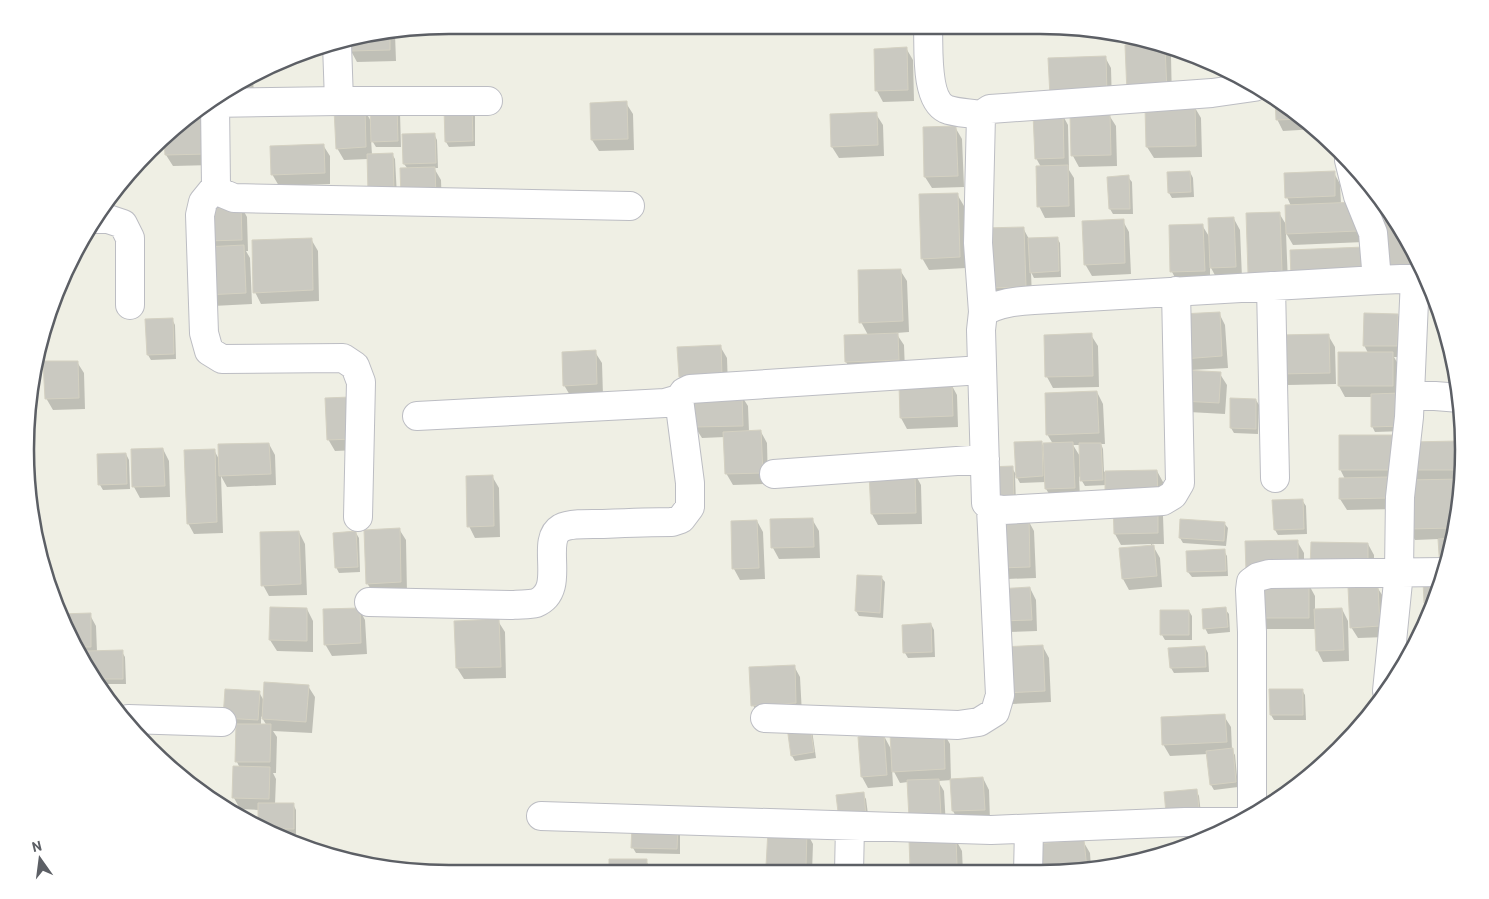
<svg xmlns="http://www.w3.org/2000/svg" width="1489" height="899" viewBox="0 0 1489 899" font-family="Barlow,sans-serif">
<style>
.shadow{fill:#0003;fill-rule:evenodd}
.building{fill:#cac9c1;stroke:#d4d1c2}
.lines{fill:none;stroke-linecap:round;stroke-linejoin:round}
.minor-casing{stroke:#bcbdc3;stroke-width:30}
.minor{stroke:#fff;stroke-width:28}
.rim{fill:none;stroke:#5c5f65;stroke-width:2.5}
</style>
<rect width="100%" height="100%" fill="#efefe4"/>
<path class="shadow" d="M395 34 396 61 357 62 351 51V41Z
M1156 45 1166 48 1171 56 1172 102 1135 104Z
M323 46V49L309 50 313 47Z
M906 48 913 60 914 101 883 102 877 91Z
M1105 57 1111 68 1112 105 1050 59Z
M253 80 255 108 213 101Z
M1276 100 1298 113 1316 129 1283 131 1277 119Z
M626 103 633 114 634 150 599 151 592 140Z
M1194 106 1201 118 1202 157 1154 158 1147 147Z
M364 109 372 123 400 113 401 147H376L371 139 372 155 392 154 395 159 397 196 368 159 344 160 337 148Z
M445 109 475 113V146L449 147 446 142Z
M194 111H206L213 165 173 166 166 155 165 140Z
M876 114 883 125 884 156 839 158 832 147Z
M1062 114 1068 125 1069 170 1074 178 1075 217 1045 218 1039 206 1041 167 1036 158Z
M1109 115 1116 126 1117 166 1079 167 1073 156 1072 116Z
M955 127 962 139 964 187 932 188 925 177 924 128Z
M434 134 437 140 438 168H434L441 180 442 209 408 169 404 164Z
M323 145 330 156V184L279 186 272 174Z
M1190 172 1193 178 1194 197 1172 198 1169 193Z
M1334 173 1340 184 1341 204H1357L1364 242 1293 245 1286 233 1288 283 1256 284 1249 273 1279 213 1287 226 1291 206 1287 197Z
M1128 177 1132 182 1133 214H1113L1110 209 1108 178Z
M957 194 964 206 966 268 929 270 922 258Z
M241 206 247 217 248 251H246L250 258 252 304 213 306 207 241Z
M1234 219 1240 230 1242 278 1217 279 1210 266V282L1178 283 1172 272 1170 226 1202 225 1210 238Z
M1123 221 1129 232 1131 274 1092 276 1085 264Z
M1023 228 1029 239 1057 238 1060 243 1061 277 1034 278 1031 272 1032 298 992 299 985 288Z
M311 239 318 251 319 301 261 304 255 292Z
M900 270 907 281 909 332 896 333 904 345 905 371 853 373 846 362 868 335 861 322Z
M58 292 59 302 53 303Z
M1219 313 1225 325 1228 368 1191 370 1184 358Z
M1398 315 1404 327 1403 357H1394L1398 364 1404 431 1375 432 1372 426V397H1345L1339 386 1368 353 1364 345Z
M172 319 175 325 176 359 151 360 148 355Z
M1091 335 1098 346 1099 387 1053 388 1047 377 1045 336Z
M1328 335 1335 347 1336 384 1288 385 1282 374Z
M720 346 727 358 728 387 686 388 680 377Z
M595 352 602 363 603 396 571 397 564 385Z
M77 362 84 373 85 409 53 410 46 398Z
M1220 374 1227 385 1225 414 1189 412 1182 401Z
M951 384 957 395 958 427 907 429 901 418Z
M1097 392 1103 404 1105 444H1101L1103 449 1104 472 1157 471 1163 482V509H1159L1163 516 1164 544H1152L1160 558 1162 587 1129 590 1123 579 1120 549 1151 547V544L1121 545 1115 534V510L1107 485 1085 486 1079 476 1080 499 1053 500 1046 489V482L1020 483 1015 474 1016 505 993 506 1012 468 1017 476 1041 442 1045 449 1053 444 1047 434ZM1073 445H1080L1081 458Z
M741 395 748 406 749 432H761L767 443 768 484 733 485 726 473 725 437 702 438 695 427Z
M1256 400 1259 405 1258 434 1234 433 1231 428Z
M357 409 358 450 335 451 328 439Z
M1391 436 1397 448 1396 509 1347 510 1340 499 1345 479 1340 469Z
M1458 443 1462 451 1463 477 1450 559 1439 539 1415 540 1408 528 1418 481 1411 469Z
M269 444 275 455 276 485 227 487 221 476 223 533 194 534 188 523 214 450 220 461Z
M163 449 169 461 170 497 140 498 134 487 133 451Z
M126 454 129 460 130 489 103 490 100 485 99 455Z
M915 474 921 485 922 524 878 525 872 514Z
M492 476 499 488 500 537 475 538 469 526Z
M1302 500 1306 506 1307 534 1278 535 1275 530 1274 502Z
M812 519 819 531 820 558 779 559 773 548 772 521Z
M1028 520 1034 531 1036 578 1007 579 1000 568Z
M757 521 763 532 765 579 740 580 734 569Z
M1224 523 1228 528 1226 546 1183 543 1180 538Z
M399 529 406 540 407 594H374L367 583Z
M299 532 305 544 307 595 269 596 263 585Z
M356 533 359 538 360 572 339 573 336 567Z
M1297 541 1304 553V580L1254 582Z
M1368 544 1374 555V581L1318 579Z
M1224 551 1227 556 1228 576 1192 577 1188 572Z
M881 577 885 582 883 618 859 616 856 611Z
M1442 580 1431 608H1429L1426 603Z
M1309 585 1315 596V610L1342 609 1348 621 1349 661 1323 662 1317 650 1316 629H1264L1258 618Z
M1377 587 1384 598 1386 637 1358 638 1351 627Z
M1030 588 1036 600 1037 631 1007 632 1000 621Z
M307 609 313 621V652L277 651 270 640Z
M359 609 365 620 367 654 332 656 325 644Z
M1225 609 1229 614 1230 632 1208 634 1205 628Z
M1189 611 1192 616V640H1165L1162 635Z
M62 615H90L96 626 97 652H122L125 657 126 684H96L89 670V658H83Z
M498 621 505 632 506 678 464 679 457 668 456 622Z
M931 624 934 630 935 657 908 658 905 653Z
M1043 647 1049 658 1051 702 1012 704 1006 693Z
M1205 647 1208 653 1209 672 1174 673 1171 668 1170 649Z
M794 666 800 677 802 714 759 717 753 705Z
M308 686 315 697 312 733 273 731 277 737 276 773H273L276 779 275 804H293L296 810V834H274L259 825V810L240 809 234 798V768H240L237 762V724L228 723 259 692 264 701ZM261 716 267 726H261Z
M1302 690 1305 695 1306 720H1274L1271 715Z
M1224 716 1231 727 1232 750 1235 755 1238 787 1214 790 1211 785 1208 754 1170 756 1163 744Z
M812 730 816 758 795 761 792 756Z
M943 732 950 744 951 780 983 778 989 790 990 821 959 822 953 811 952 780 938 781 944 791 946 827 908 782 900 783 892 768 893 786 868 788 862 777 859 738 884 736 892 751Z
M1196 790 1199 796 1201 814 1170 818Z
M863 794 866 799 869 822 843 825Z
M633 827 680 834V854L636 853 633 848Z
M807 833 813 844 812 872H771L768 865Z
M956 840 962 851 963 873 914 872 911 867Z
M1083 841 1090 853 1091 868 1068 873H1038Z
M610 861H646L652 871H610Z"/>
<path class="building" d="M390 35V50L350 51 349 42Z
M1152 44 1165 47 1167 91 1127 93 1125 45Z
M907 47 908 90 875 91 874 49Z
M1106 56 1107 94 1050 96 1048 58Z
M1275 99 1298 113 1304 119 1276 120Z
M627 101 628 139 591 140 590 103Z
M1195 105 1196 146 1146 147 1145 107Z
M397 106 398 141 371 142 370 107Z
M472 106 473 141 445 142 444 108Z
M365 108 366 147 336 149 334 109Z
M206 109 208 154 165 155 164 141 191 113 197 110Z
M877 112 878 145 831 147 830 114Z
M1063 113 1064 158 1035 159 1033 114Z
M1110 114 1111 155 1071 156 1070 115Z
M956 126 958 176 924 177 923 127Z
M435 133 436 163 403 164 402 134Z
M324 144 325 173 271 175 270 146Z
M393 153 394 191 368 192 367 154Z
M1068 165 1069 206 1037 207 1036 166Z
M435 167 436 197 401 199 400 168Z
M1190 171 1191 192 1168 193 1167 172Z
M1335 171V196L1285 198 1284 173Z
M1129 175 1130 209H1109L1107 177Z
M958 193 960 257 921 259 919 194Z
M1357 202 1358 231 1286 234 1285 205Z
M241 205 242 240 206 241 205 206Z
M1280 212 1282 272 1248 273 1246 213Z
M1234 217 1236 267 1210 268 1208 218Z
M1124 219 1125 263 1084 265 1082 221Z
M1395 220 1407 237 1419 264 1382 266 1381 221Z
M1203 224 1205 271 1170 272 1169 225Z
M1024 227 1026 287 984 288 982 228Z
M1058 237 1059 271 1030 273 1028 238Z
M312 238 313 290 253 293 252 240Z
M244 245 246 293 205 295 204 247Z
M1364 247 1365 276 1291 279 1290 250Z
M901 269 903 321 859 323 858 270Z
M1220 312 1222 356 1183 359 1181 314Z
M1364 313 1398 314 1397 346H1363Z
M173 318 174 354 147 355 145 319Z
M898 333 899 360 845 362 844 335Z
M1092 333 1093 376 1045 377 1044 335Z
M1329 334 1330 373 1280 374 1279 335Z
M721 345 722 376 679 377 677 347Z
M596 350 597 384 563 386 562 352Z
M1338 352H1393V386H1338Z
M43 361H78L79 398 45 399Z
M1183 370 1221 372 1219 403 1181 401Z
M952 383 953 416 900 418 899 384Z
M1097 391 1099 433 1046 435 1045 393Z
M1401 393 1402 426 1371 427V394Z
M742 394 743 426 694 427 693 396Z
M351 397 353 439 327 440 325 398Z
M1230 398 1256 399V429L1230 428Z
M761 430 763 473 725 474 723 432Z
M1339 435H1392V470H1339Z
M1042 441 1043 476 1016 478 1014 442Z
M1458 441 1459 470H1410V442Z
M1073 442 1075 488 1045 489 1043 443Z
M269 443 271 474 219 476 218 444Z
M1079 443H1101L1103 480 1080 481Z
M163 448 165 486 132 487 131 449Z
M215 449 217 522 187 524 184 450Z
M126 453 127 484 98 485 97 454Z
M1013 466 1014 500 988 501V467Z
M1157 470 1158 498 1105 499V471Z
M915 473 916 513 871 514 869 474Z
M493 475 494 526 467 527 466 476Z
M1389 477 1390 498 1339 499V478Z
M1463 479 1455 528 1407 529V480Z
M1303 499 1304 529 1274 530 1272 500Z
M1158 504V533L1114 534 1113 505Z
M813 518 814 547 771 548 770 519Z
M1029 518 1030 567 999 568 997 519Z
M1180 519 1225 522 1224 541 1179 538Z
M757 520 759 568 732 569 731 521Z
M400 528 401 582 366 584 364 530Z
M299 531 301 584 261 586 260 532Z
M356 531 358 567 335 568 333 533Z
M1453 538 1450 559 1446 568 1440 569 1438 539Z
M1298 540V569L1246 571 1245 541Z
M1311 542 1368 543V570L1310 568Z
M1154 545 1157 576 1122 579 1119 548Z
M1225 549 1226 571 1187 572 1186 551Z
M857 575 882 576 880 613 855 611Z
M1442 579 1433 603H1424L1423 580Z
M1256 584H1309V618H1257Z
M1378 586 1380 626 1350 628 1348 587Z
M1030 587 1032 620 999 621 998 589Z
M270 607 307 608V641L269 640Z
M1226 607 1228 627 1203 629 1202 609Z
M360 608 361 643 324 645 323 609Z
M1342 608 1344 650 1316 651 1314 609Z
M1160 610H1189V635H1160Z
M91 613V647H78L61 614Z
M499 619 501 667 456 668 454 621Z
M931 623 932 652 903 653 902 625Z
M1043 645 1045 691 1005 693 1002 647Z
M1205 646 1206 667 1170 668 1168 648Z
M123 650V679H94L88 667 87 651Z
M795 665 796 703 751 706 749 667Z
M264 682 309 685 306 722 262 719Z
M225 689 260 691 258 720 223 718Z
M1269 689H1303V715H1270Z
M1225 714 1227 742 1162 745 1161 717Z
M236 724H271L270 762H235Z
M810 724 814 752 791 756 787 727Z
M944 731 945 769 892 772 890 733Z
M884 735 887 775 861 777 858 737Z
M1233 748 1236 782 1210 785 1206 751Z
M233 766 270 767 269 799 232 798Z
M983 777 985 810 952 811 950 779Z
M939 779 941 816 909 818 907 780Z
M1197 789 1199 809 1166 813 1164 792Z
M864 792 866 817 839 820 836 795Z
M258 803H294V829H266L258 825Z
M632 826 678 827 677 849 631 848Z
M768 830 807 831 806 867 766 866Z
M956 838 957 865 910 867 909 840Z
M1084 840 1087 869 1056 873H1037L1034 844Z
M1190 845 1176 852 1167 853V848Z
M609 859H647V871H609Z"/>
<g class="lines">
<defs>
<path id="minor" d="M928 28C929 48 925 99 946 109 955 113 971 113 981 115
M337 44 339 101
M209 103 339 101H488
M215 104 216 186 222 193 234 198 630 206
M1349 160 1358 196 1373 233 1377 280
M216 186 203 202 200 215 204 333 209 351 222 359 343 358 355 366 361 382 358 517
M94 219H108L123 224 130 238V305
M1271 286 1275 478
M1176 291 1180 483 1173 495 1163 501 1003 510 991 508 986 503 981 330 983 312C999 303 1016 301 1034 300L1377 280 1425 278
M983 312 978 243 981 115 990 109 1212 93 1254 87
M1410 394 1460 398
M417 416 665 403 679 399 684 392 690 389 982 370
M774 474 985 459
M369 602 513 605C520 604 529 605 536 603 568 590 539 541 561 528 570 523 593 524 603 524 626 523 649 522 672 522L681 519 690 507V483L679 399
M1387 691 1399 572 1400 497 1409 417 1415 278
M765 718 958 725 979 722 995 712 1000 695 991 508
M128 719 222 722
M541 816 991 830 1185 822H1240
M1252 817V632L1250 590 1251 582 1258 577 1269 574 1445 572
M849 872 850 826
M1028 873 1029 829"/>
</defs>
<use href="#minor" class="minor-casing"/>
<use href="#minor" class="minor"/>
</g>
<path d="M0 0H1489V899H0ZM449 34H1040A415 415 0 0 1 1455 449V450A415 415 0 0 1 1040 865H449A415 415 0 0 1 34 450V449A415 415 0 0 1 449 34Z" fill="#fff" fill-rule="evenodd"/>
<path class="rim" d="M449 34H1040A415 415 0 0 1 1455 449V450A415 415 0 0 1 1040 865H449A415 415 0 0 1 34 450V449A415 415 0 0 1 449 34Z"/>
<g transform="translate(40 859) rotate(346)" stroke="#ffffff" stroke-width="4" paint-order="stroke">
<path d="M0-4L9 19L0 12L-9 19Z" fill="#5c5f65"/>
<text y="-8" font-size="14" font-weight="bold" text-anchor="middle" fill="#5c5f65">N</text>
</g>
</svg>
